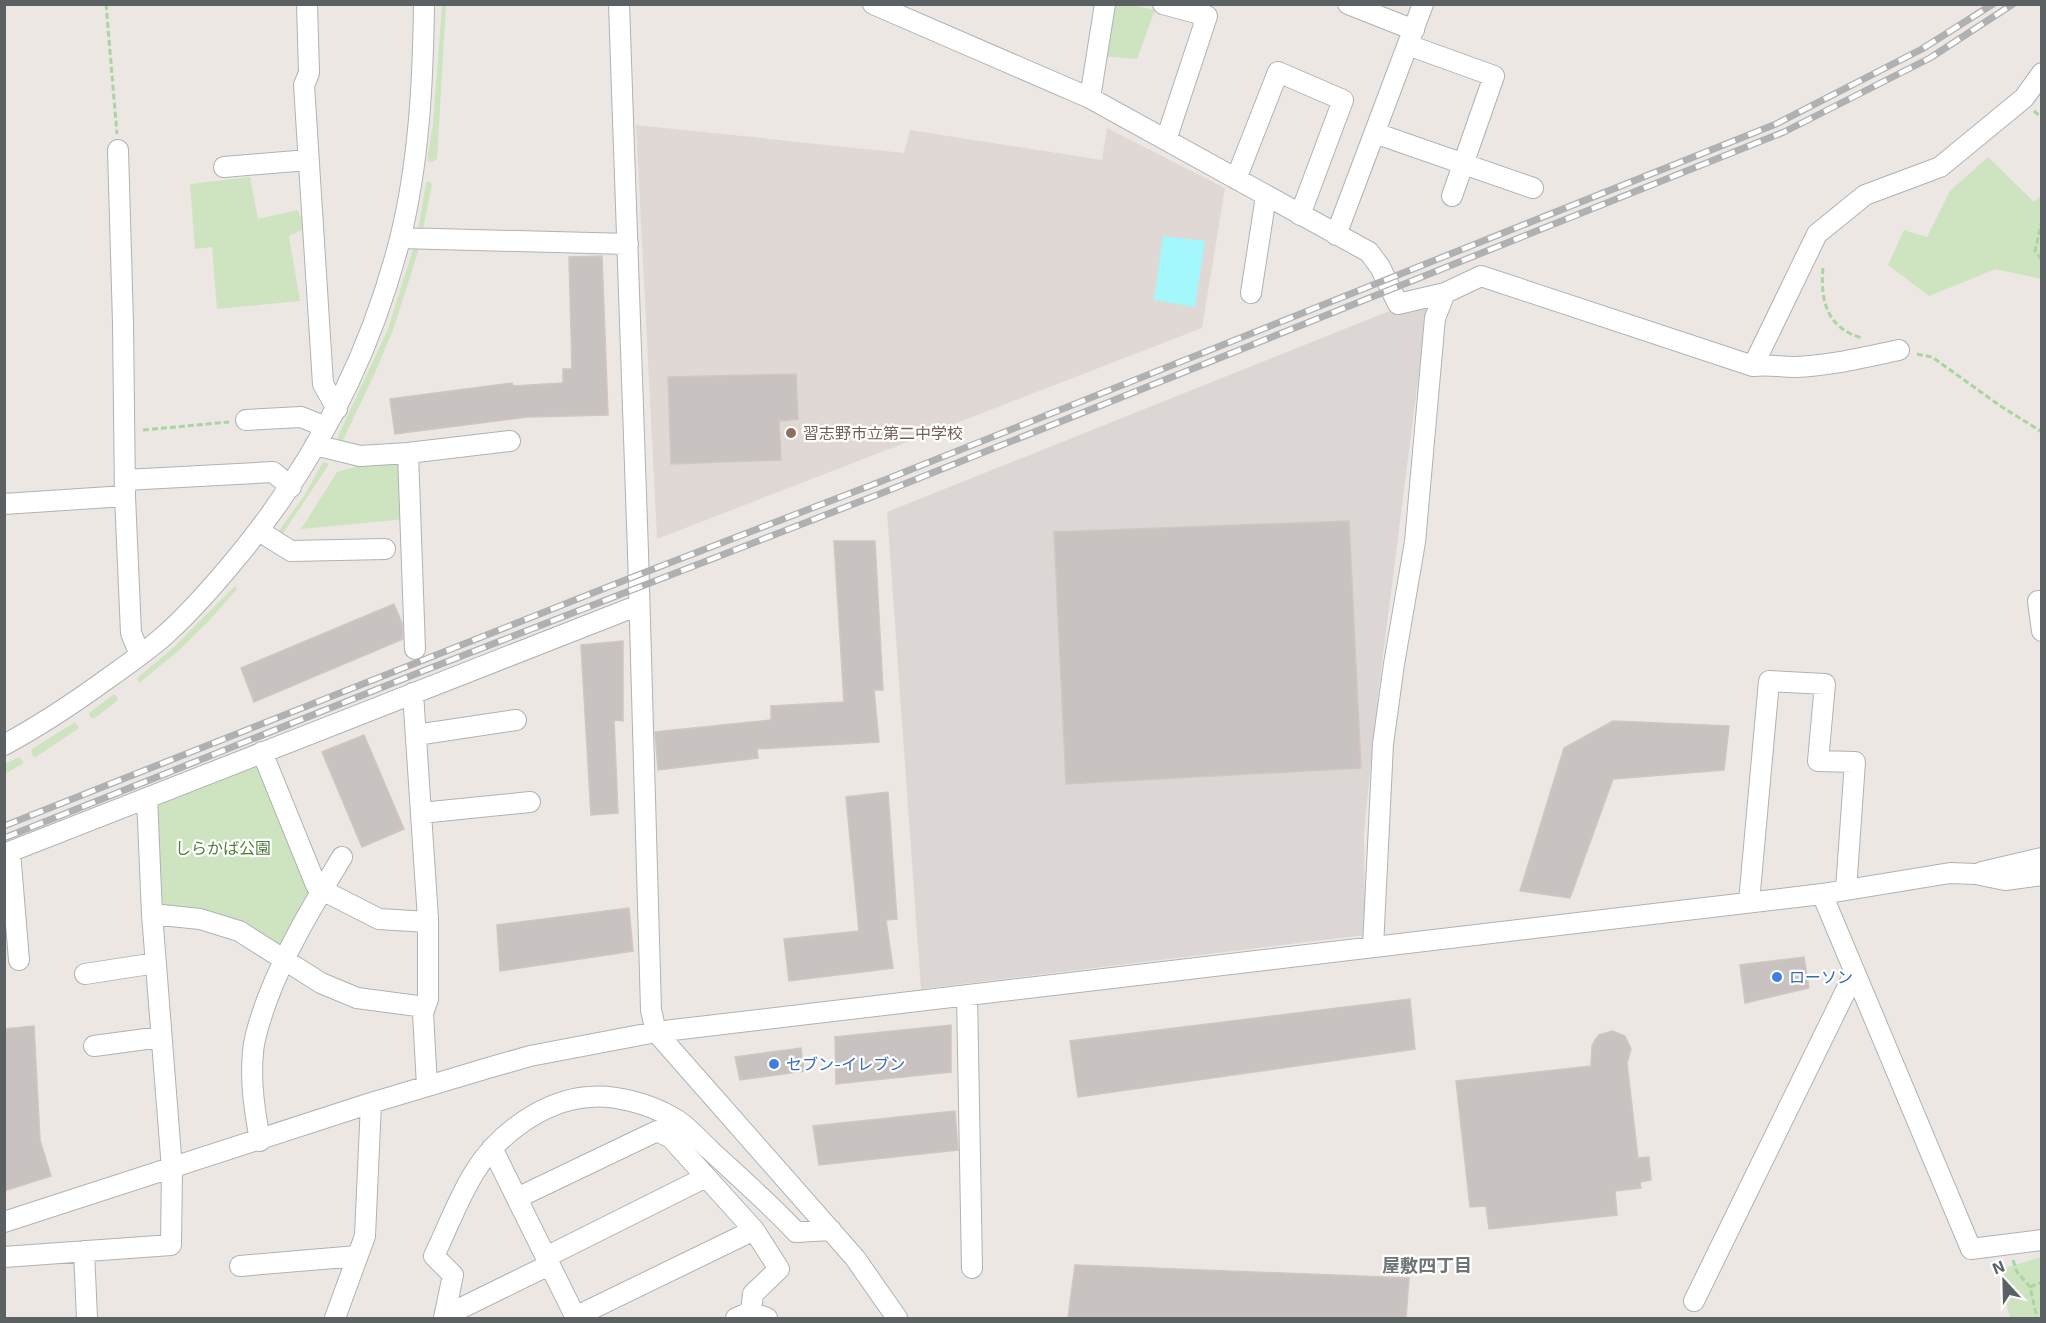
<svg xmlns="http://www.w3.org/2000/svg" width="2046" height="1323" viewBox="0 0 2046 1323" font-family="'Exo 2','Noto Sans JP',sans-serif">
<style>
.industrial{fill:#dcd7d5}
.education{fill:#e0d8d4}
.green{fill:#cee4c0}
.water{fill:#a4f7fb}
.building{fill:#c8c2c0;stroke:#d1c6c1;stroke-width:1.5}
.lines{fill:none;stroke-linecap:round;stroke-linejoin:round}
.minor-casing{stroke:#aeb3b5;stroke-width:22}
.path{stroke:#aad5a3;stroke-width:3;stroke-dasharray:6 3;stroke-linecap:butt}
.minor{stroke:#fff;stroke-width:20}
.rail-casing{stroke:#afb0b1;stroke-width:7}
.rail{stroke:#fff;stroke-width:4.5;stroke-dasharray:14;stroke-linecap:butt}
.education-dot{fill:#8d6e63;stroke:#fff;stroke-width:2}
.shop-dot{fill:#3f7fe0;stroke:#fff;stroke-width:2}
.labels{text-anchor:middle;stroke-width:4.5;stroke-linejoin:round;paint-order:stroke}
.education-label{font-size:16px;fill:#785e54;stroke:#fff;text-anchor:start}
.park-label{font-size:16px;fill:#4f7e36;stroke:#fff}
.shop-label{font-size:16px;fill:#366cbe;stroke:#fff;text-anchor:start}
.neighbourhood-label{font-size:18px;font-weight:bold;fill:#6c7475;stroke:#fff}
</style>
<rect width="100%" height="100%" fill="#ede7e3"/>
<path class="industrial" d="M1432 304 1425 325 1378 695 1364 832 1365 935 921 989 887 512 1387 312Z"/>
<path class="education" d="M636 125 904 153 910 130 1102 160 1107 128 1225 188 1202 328 657 539Z"/>
<path class="green" d="M442 5H446L437 159 432 162 427 161 433 123Z
M1109 5H1131L1155 10 1137 59 1101 56Z
M1988 157 2034 202 2041 196V279L1996 269 1929 296 1888 265 1904 230 1927 237 1950 191Z
M250 177 258 219 298 210 305 229 289 236 300 301 217 309 212 247 195 249 190 184Z
M429 181 432 185 423 229 418 230 426 183Z
M413 249H417L418 252 393 330 374 375 343 440 341 441 338 440V436L388 329Z
M323 462 328 463V466L282 535 278 532 304 496Z
M402 463 406 519 301 529 337 472 362 465Z
M235 586 237 589 208 622 176 653 139 683 137 678 173 648Z
M113 695H116L118 700 95 718H91L89 715 90 712Z
M75 722 79 728 36 757 33 756 31 752 32 749Z
M19 757 24 762 22 764 5 774V764Z
M263 761 318 891 283 955 156 912 151 801Z
M2041 1257V1318H2010L1998 1270Z"/>
<path class="water" d="M1163 236 1205 241 1195 307 1154 300Z"/>
<path class="building" d="M602 256 608 415 528 417 395 434 390 399 512 383 513 386 563 383V369H572L569 257Z
M796 374 798 419 779 421 781 460 671 464 668 377Z
M1349 521 1361 768 1066 784 1054 532Z
M834 541H875L883 690H874L879 742 757 749 758 758 658 770 655 732 771 720V706L844 702Z
M394 604 402 623 403 639 254 702 241 668Z
M623 641V721L614 720 618 813 591 815 581 645Z
M1613 721 1729 726 1724 770 1613 779 1570 898 1520 891 1564 748Z
M364 735 404 829 362 847 322 752Z
M888 792 897 919 886 920 893 968 789 981 784 939 859 931 846 797Z
M629 908 633 951 500 971 497 925Z
M1804 957 1809 988 1745 1003 1740 965Z
M1410 999 1415 1049 1078 1097 1070 1041Z
M951 1025V1072L836 1084 835 1037Z
M34 1026 40 1140 51 1176 4 1191V1029Z
M1612 1031 1625 1036 1631 1049 1627 1063 1638 1158 1649 1157 1651 1180 1640 1182 1641 1188 1615 1191 1617 1215 1489 1229 1486 1206 1470 1207 1456 1081 1591 1066 1592 1046 1595 1040 1599 1035Z
M801 1048 804 1071 740 1080 735 1057Z
M955 1111 958 1150 819 1165 813 1126Z
M1075 1265 1409 1278 1406 1318H1068Z"/>
<g class="lines">
<defs>
<path id="minor" d="M307 4 309 73 304 85 323 384 337 409
M619 4 638 552 651 1010 656 1032 855 1258 897 1318
M873 4 1090 98 1369 252 1380 267 1398 304 1445 293 1481 276 1753 366C1767 364 1781 367 1795 367 1830 366 1865 357 1899 350
M1163 4 1207 16 1166 140
M1348 4 1414 30
M1408 45 1494 76 1452 196
M1090 98 1105 4
M1375 133 1533 188
M118 150 123 323 125 496 131 633 140 655
M224 167 308 160
M1236 179 1278 72 1343 100 1300 215
M1336 235 1423 4
M400 238 628 244
M1251 293 1266 196
M1753 366 1817 234 1865 195 1940 167 2024 98 2042 73
M246 420 301 417 326 427
M315 445 360 456 408 453 510 441
M408 453 415 649
M125 480 273 472 291 487
M4 504 125 496
M259 531 291 551 385 549
M2042 601H2038L2042 631
M413 693 428 919V999L423 1013 427 1086
M416 735 516 720
M4 745C41 725 74 703 107 679 127 665 147 651 165 635 192 611 216 583 239 555 316 461 370 357 400 239 419 163 423 82 424 4
M262 752 316 885 322 890 379 919 428 922
M421 813 530 802
M10 852 19 960
M4 854 639 605
M1982 872 2042 858
M1822 894 1971 1249 2042 1240
M1749 902 1769 681 1825 684 1818 761 1855 762 1846 890
M152 914 200 919 239 931 321 983 357 998 425 1007
M1373 947 1383 744 1394 664 1415 542 1435 318 1445 293
M85 974 156 963
M967 995 972 1268
M94 1046 161 1037
M260 1141C255 1112 250 1083 253 1053 254 1036 261 1017 267 1000 286 949 314 904 342 857
M492 1148 576 1318
M517 1198 657 1131 671 1138 754 1230 779 1269 753 1294 751 1312
M4 1222 371 1103 488 1068 530 1056 656 1032 1822 894 1950 873 1976 874 2005 880 2042 875
M84 1251 87 1318
M4 1257 171 1245 172 1169 152 914 147 798
M546 1257 706 1177
M240 1266 357 1256
M1694 1301 1854 974
M445 1316 549 1265
M575 1317 754 1230
M335 1318 365 1236 371 1103
M444 1318 453 1275 434 1256C447 1229 458 1199 474 1173 497 1135 542 1101 588 1097 614 1094 649 1104 672 1117 686 1124 698 1139 710 1150 739 1177 769 1203 796 1232L831 1230
M736 1318 751 1312 767 1318"/>
</defs>
<use href="#minor" class="minor-casing"/>
<path class="path" d="M106 4 117 134
M2034 111 2042 118
M2042 220 2035 251 2042 260
M1823 268C1820 301 1827 328 1862 338
M1917 354 1932 357 2002 407 2042 432
M143 430 229 422
M2013 1260 2017 1272 2030 1287 2037 1318
M2030 1287 2042 1282"/>
<use href="#minor" class="minor"/>
<defs>
<path id="rail" d="M4 826 638 575 877 483 1776 124 1922 49 1993 4
M4 838 423 671 882 493 1784 132 1930 58 2013 4"/>
</defs>
<use href="#rail" class="rail-casing"/>
<use href="#rail" class="rail"/>
</g>
<circle class="education-dot" cx="791" cy="433" r="6"/>
<g class="shop-dot">
<circle cx="1777" cy="977" r="6"/>
<circle cx="774" cy="1064" r="6"/>
</g>
<g class="labels">
<g class="education-label">
<text x="803" y="439">習志野市立第二中学校</text>
</g>
<g class="park-label">
<text x="223" y="854">しらかば公園</text>
</g>
<g class="shop-label">
<text x="1789" y="983">ローソン</text>
<text x="786" y="1070">セブン-イレブン</text>
</g>
<g class="neighbourhood-label">
<text x="1427" y="1272">屋敷四丁目</text>
</g>
</g>
<rect width="2046" height="1323" fill="none" stroke="#5b6163" stroke-width="12"/>
<g transform="translate(2004 1281) rotate(338)" stroke="#ffffff" stroke-width="4.5" paint-order="stroke">
<path d="M0-4.5L10 22L0 15L-10 22Z" fill="#5b6163"/>
<text y="-9" font-size="16" font-weight="bold" text-anchor="middle" fill="#5b6163">N</text>
</g>
</svg>
